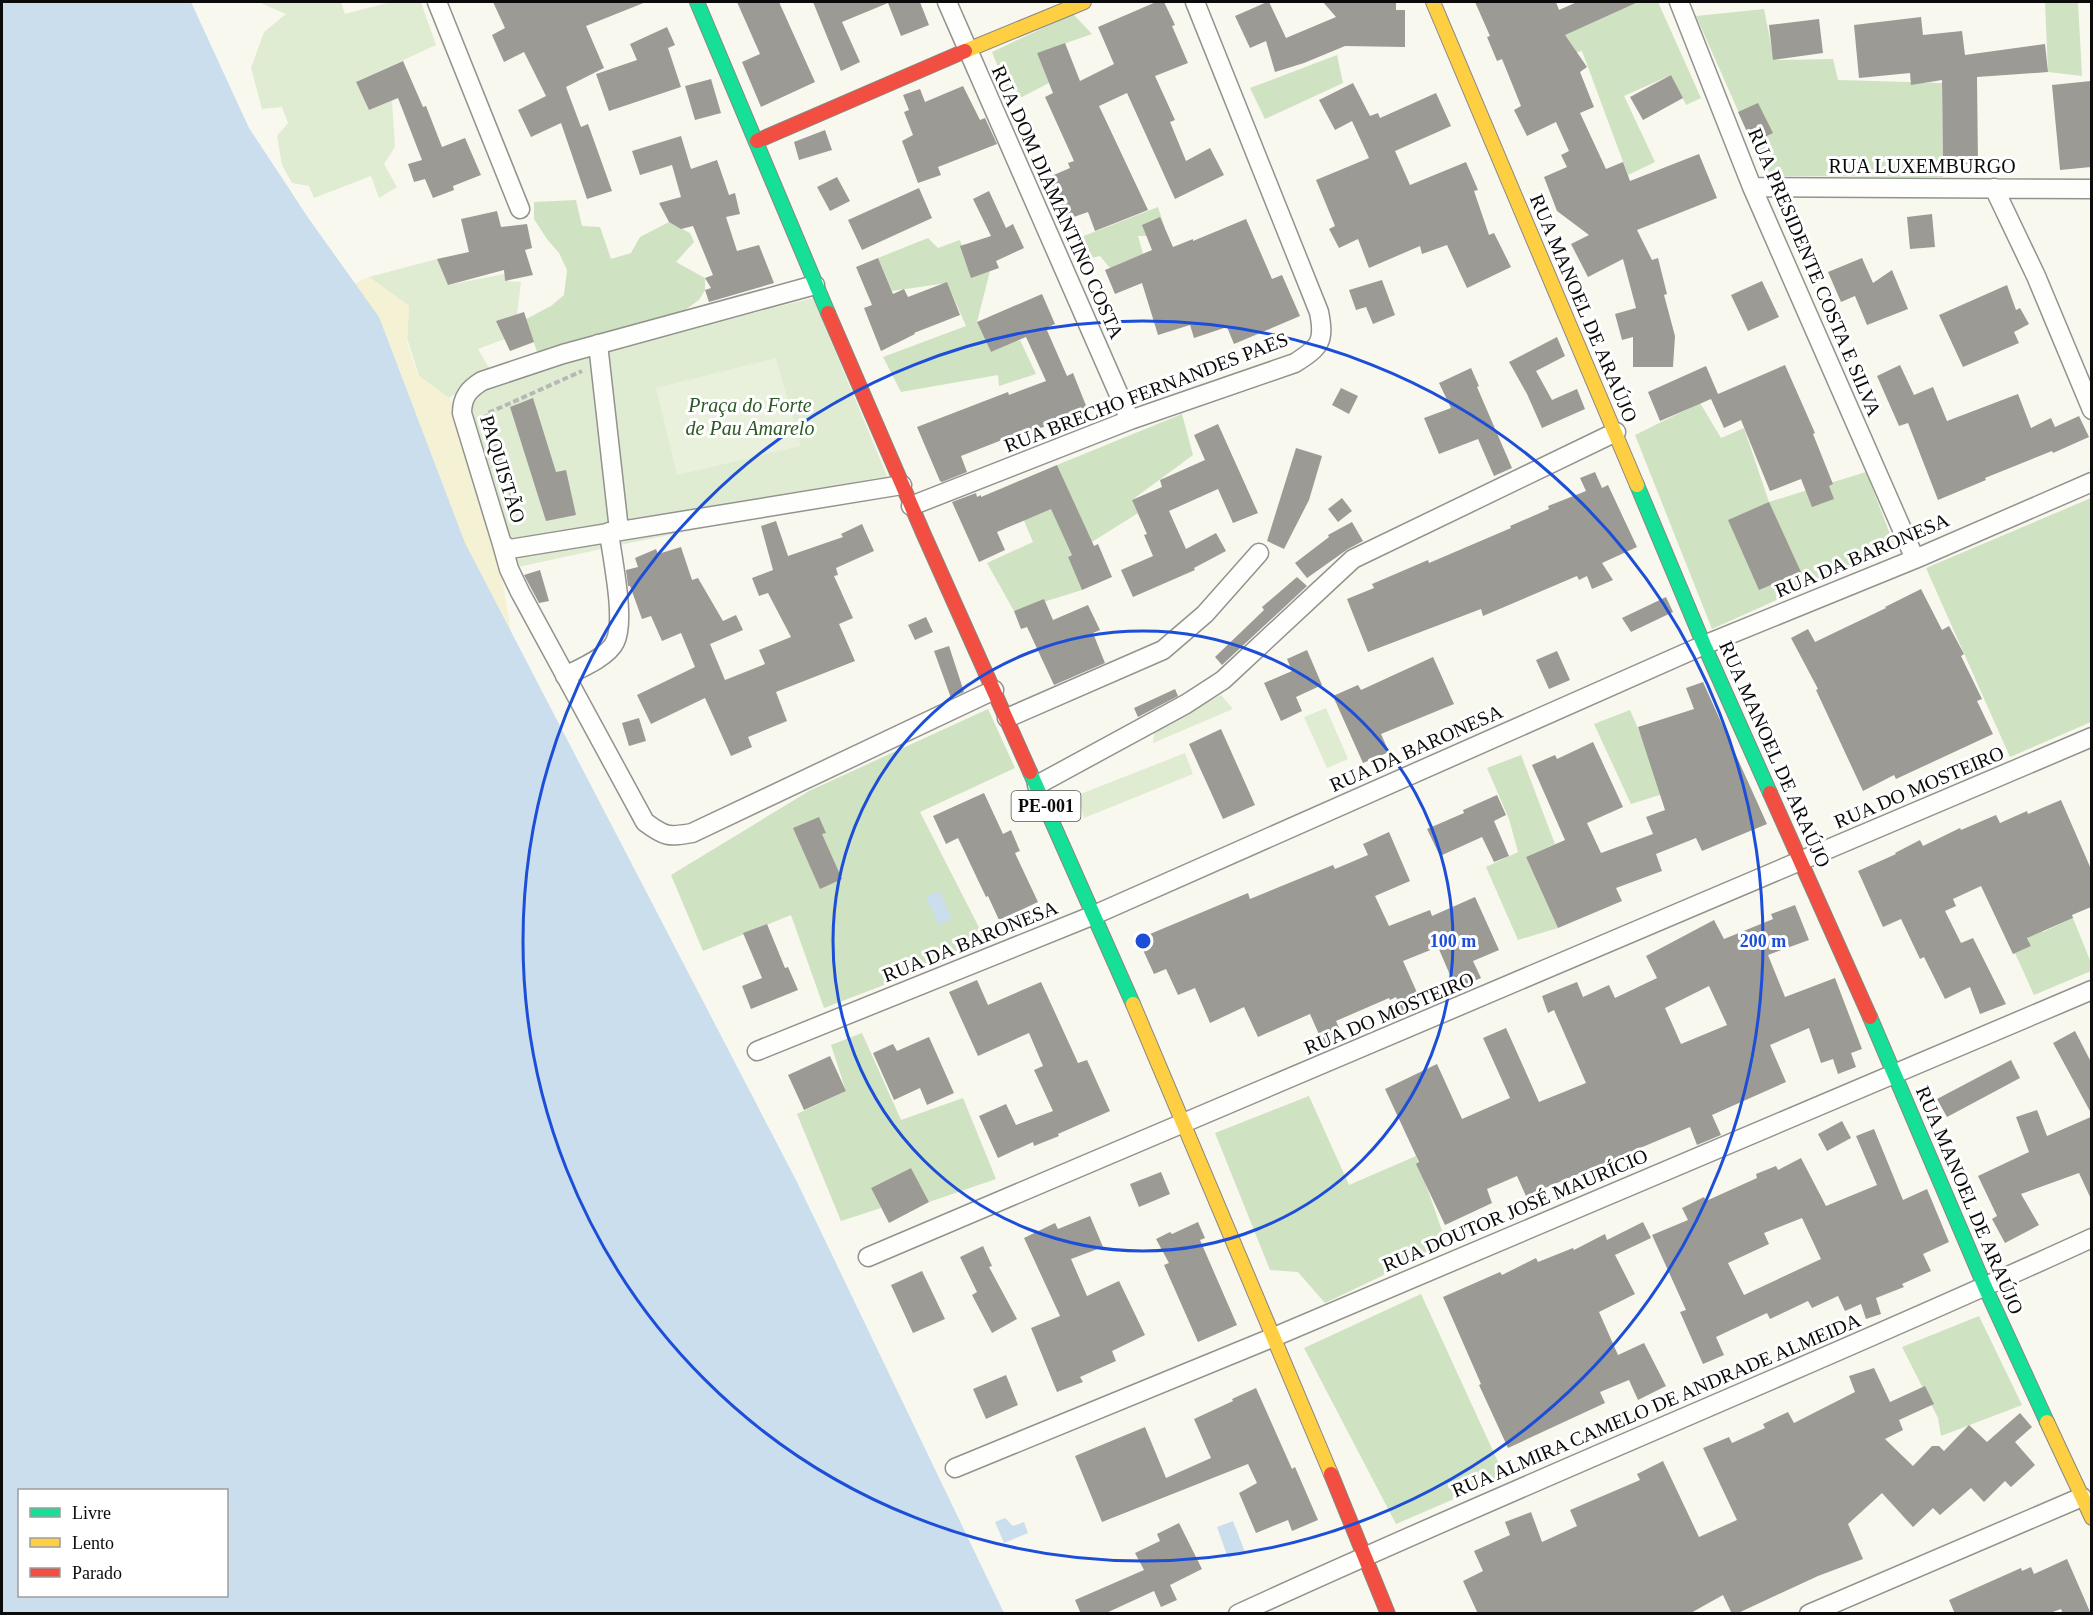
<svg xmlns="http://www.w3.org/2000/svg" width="2093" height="1615" viewBox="0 0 2093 1615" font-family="'Times New Roman',serif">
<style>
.green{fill:#dfecd2}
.forest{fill:#cfe2c1}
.sand{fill:#f5f1d4}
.pitch{fill:#e9f0db}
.water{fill:#cadeee;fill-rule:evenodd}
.building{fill:#9b9a95;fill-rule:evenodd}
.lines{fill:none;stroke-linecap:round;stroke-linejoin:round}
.street-casing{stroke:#92928e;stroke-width:21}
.fast-casing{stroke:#888884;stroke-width:16}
.slow-casing{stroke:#888884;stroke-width:16}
.jam-casing{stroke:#888884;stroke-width:16}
.path{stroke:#b7b7b5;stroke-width:4;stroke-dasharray:6 3;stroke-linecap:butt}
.street{stroke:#fefefd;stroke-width:18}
.fast{stroke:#16e098;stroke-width:14}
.slow{stroke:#ffcf43;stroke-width:14}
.jam{stroke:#f24e42;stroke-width:14}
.ring{fill:none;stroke:#1d4ed8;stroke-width:3}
.labels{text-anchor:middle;stroke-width:6;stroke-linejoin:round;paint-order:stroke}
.shield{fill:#fff;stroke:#545454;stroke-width:1.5}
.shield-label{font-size:18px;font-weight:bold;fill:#0b0b0b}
.street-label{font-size:20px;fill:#0b0b0b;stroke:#fff}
.park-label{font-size:20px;font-style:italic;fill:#2a5924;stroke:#fff}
.centre{fill:#1d4ed8;stroke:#fff;stroke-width:3}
.ring-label{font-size:18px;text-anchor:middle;font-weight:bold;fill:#1d4ed8;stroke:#fff;stroke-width:6;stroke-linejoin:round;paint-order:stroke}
</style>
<rect width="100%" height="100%" fill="#f8f8ef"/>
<path class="green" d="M258 2H341L345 14 391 2H421L436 45 356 82 369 110 392 100 395 147 384 164 397 187 379 198 371 176 314 198 309 186 292 183 282 165 277 136 288 123 282 107 262 109 251 68 264 32 286 14Z
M437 259 448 285 504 274 505 281 521 282 517 315 505 339 478 349 491 371 449 398 419 376 407 338 409 306 369 277Z
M813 298 893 490 620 545 518 567 508 562 461 399 551 363Z
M1221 695 1233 709 1153 743 1155 729Z
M1326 708 1348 759 1327 768 1304 717Z
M1185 753 1193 774 1084 818 1078 795Z"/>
<path class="forest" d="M1633 2H1658L1701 98 1686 105 1671 75 1624 96 1655 162 1628 175 1582 51 1540 62 1538 45 1633 3Z
M2045 2H2078L2082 76 2048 72Z
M1764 9 1774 60 1833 59 1838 80 1942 83 1943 177 1767 176 1696 16Z
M1073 14 1092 34 1037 53 1049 83 1012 102 992 52Z
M1337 55 1343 83 1265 119 1250 88Z
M576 200 582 226 600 227 611 259 631 253 640 237 669 222 690 233 694 242 676 262 705 278V290L699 300 675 317 539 358 526 319 551 306 564 295 567 270 559 253 547 239 534 219V202Z
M1158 207 1165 228 1146 236H1138L1143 254 1110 268 1100 256 1083 260 1076 239Z
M928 238 938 248 960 240 971 277 990 271 977 322 991 352 1020 340 1036 374 999 386 998 375 901 392 883 357 966 326 947 283 892 291 878 258Z
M1700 403 1721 438 1744 428 1769 502 1866 472 1895 547 1712 629 1635 435Z
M1182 414 1193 455 1132 500 1138 513 1068 557 1082 590 1014 611 987 563 1033 542 1009 485 1035 475 1082 521 1057 465Z
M2091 498V722L2010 757 1926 568Z
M988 709 1015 768 920 812 988 945 824 1008 791 915 703 951 671 875 809 791Z
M1630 710 1666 793 1631 804 1594 724Z
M1521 755 1555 844 1526 857 1558 928 1518 940 1486 867 1518 852 1509 819 1487 768Z
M2033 909 2043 932 2073 918 2091 963V971L2034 995 2015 953 2031 946 2018 916Z
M862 1033 901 1120 963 1098 996 1179 929 1202 911 1168 871 1188 881 1208 841 1221 797 1114 846 1091 831 1045Z
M1309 1096 1349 1185 1416 1156 1447 1245 1325 1303 1298 1272 1270 1270 1215 1133Z
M1421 1294 1505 1477 1396 1524 1304 1348Z
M1979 1316 2022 1405 1941 1436 1938 1418 1902 1347Z"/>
<path class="sand" d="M369 277 409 306 407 343 418 375 449 398 456 407 496 541 511 632 328 295Z"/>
<path class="pitch" d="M776 358 801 446 677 475 656 388Z"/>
<path class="water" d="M2 2H191L249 128 309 219 379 317 465 543 797 1182 1004 1613H2ZM226 1490V1596H20V1490Z
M939 891 952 919 939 925 926 897Z
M1005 1518 1013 1526 1024 1522 1028 1533 1004 1543 995 1522Z
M1233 1521 1245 1552 1228 1558 1217 1527Z"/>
<path class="building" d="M493 2H646L586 26 604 68 566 87 581 127 588 124 612 191 587 199 561 123 531 137 518 110 546 96 524 52 504 62 492 35 505 28Z
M737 2H779L815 82 761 107 742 62 760 54Z
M813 2H920L929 25 901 36 888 3 842 22 860 62 841 71Z
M1156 2H1164L1175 25 1172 26 1188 63 1155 76 1175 120 1170 122 1186 161 1210 148 1224 175 1175 199 1127 93 1099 106 1148 210 1095 231 1088 212 1068 219 1049 177 1070 168 1068 163 1074 161 1045 97 1053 93 1037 53 1065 43 1080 81 1114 64 1098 27Z
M1267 2H1269L1286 38 1336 17 1323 2H1396V10H1405V47L1345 46 1304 63 1275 72 1266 41 1250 48 1235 16Z
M1475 2H1556L1559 10 1577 2H1638L1565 35 1587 67 1580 72 1594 107 1580 113 1606 169 1623 162 1630 181 1699 154 1717 198 1637 230 1652 260 1658 258 1667 294 1664 295 1675 336 1673 367H1633V337L1622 340 1615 314 1636 308 1623 259 1588 277 1571 244 1589 235 1557 211 1544 177 1567 167 1561 155 1569 151 1556 122 1527 136 1514 110 1521 106 1502 59 1497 61 1487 37 1490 36Z
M1921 17 1923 35 1962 31 1965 55 2045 44 2048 72 1977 77 1978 164H1943L1942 80 1911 85 1910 73 1859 78 1854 25Z
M1819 19 1823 53 1773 60 1769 25Z
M667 27 675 45 668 48 681 87 609 111 596 74 637 60 630 44Z
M403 61 423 107 426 106 442 147 465 138 481 175 453 186 454 190 433 198 425 179 414 182 408 164 422 160 398 98 369 110 356 82Z
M1671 75 1683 98 1643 120 1630 97Z
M711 79 721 113 695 120 685 86Z
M2091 81V167L2060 170 2052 85Z
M1353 83 1370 116 1378 113 1380 118 1436 93 1451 126 1395 151 1410 185 1466 162 1478 190 1474 191 1489 235 1494 233 1511 267 1467 288 1447 245 1422 254 1420 246 1369 268 1358 239 1339 248 1329 229 1335 226 1316 180 1369 158 1352 121 1335 130 1319 100Z
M963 86 980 120 985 118 997 144 938 167 941 175 918 183 902 141 913 135 904 112 909 110 903 95 920 89 925 102Z
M1758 103 1773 133 1752 143 1738 112Z
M825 130 832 150 799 160 794 142Z
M681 136 691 169 717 160 729 195 735 193 740 214 726 217 737 251 759 245 774 283 709 302 705 290 711 288 705 278 713 275 693 226 681 229 669 222 659 203 681 197 672 165 640 175 632 151Z
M837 177 850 201 830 211 817 187Z
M919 188 932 218 862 250 848 220Z
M989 191 1006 228 1013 224 1024 248 996 261 999 268 971 278 960 246 991 236 973 199Z
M497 211 501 227 527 224 532 248 525 250 533 275 505 281 504 270 448 285 437 259 469 252 461 219Z
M1932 214 1935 247 1910 249 1907 217Z
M1160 217 1173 247 1193 239V241L1246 219 1272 279 1282 275 1300 316 1234 344 1227 327 1194 338 1190 325 1158 335 1142 283 1115 294 1105 270 1152 250 1142 225Z
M878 258 893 294 904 289 908 297 947 282 960 315 914 333 915 334 881 351 864 308 872 305 856 267Z
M1862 258 1873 283 1892 270 1908 309 1867 325 1855 296 1841 302 1828 272Z
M1382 280 1395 315 1373 324 1366 307 1356 310 1349 290Z
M1762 281 1779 317 1748 331 1731 295Z
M2007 285 2016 310 2020 308 2029 324 2014 332 2019 343 1963 367 1939 315Z
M1042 294 1055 324 1046 328 1067 376 1073 373 1089 413 1034 430 1003 444 1002 440 961 456 967 472 942 482 940 481 917 427 1008 392 1009 395 1046 381 1026 337 991 352 977 322Z
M524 312 534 342 510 351 496 321Z
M1557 337 1565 356 1536 371 1552 400 1577 389 1585 409 1542 428 1527 394 1509 362Z
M1785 365 1815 433 1813 434 1833 484 1829 486 1834 499 1812 507 1801 479 1770 491 1741 420 1724 428 1711 399 1660 421 1648 392 1706 366 1718 394Z
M1900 365 1914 395 1933 387 1947 421 2018 394 2031 428 2051 418 2055 427 2079 416 2089 437 2053 453 2052 451 1985 478 1986 480 1938 500 1908 423 1899 426 1877 376Z
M1471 368 1479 386 1477 387 1512 468 1494 476 1478 439 1439 454 1424 418 1451 408 1439 383Z
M1341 388 1358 396 1349 414 1332 405Z
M533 398 556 472 566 470 576 515 546 521 510 407Z
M1218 424 1258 513 1233 523 1218 489 1169 511 1186 549 1216 533 1226 551 1194 568 1195 570 1133 597 1121 570 1153 556 1144 535 1147 534 1132 500 1162 487 1160 480 1205 460 1194 435Z
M1296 448 1322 456 1309 500 1284 549 1267 541Z
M1057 465 1094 546 1098 544 1112 577 1082 590 1068 557 1072 555 1051 509 997 532 1005 550 979 562 952 502 976 493 977 497 981 495V497Z
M1595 472 1602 488 1608 485 1637 547 1602 563 1613 580 1592 589 1587 576 1579 580 1577 576 1483 616 1481 609 1368 652 1347 599 1374 588 1372 584 1428 560 1429 563 1511 528 1510 526 1549 509 1548 506 1586 491 1580 478Z
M1342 498 1352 511 1338 522 1328 509Z
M1769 502 1801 572 1759 590 1728 520Z
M776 521 788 556 843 537 841 534 862 524 874 551 836 568 838 575 834 576 853 618 839 624 855 661 776 692 787 721 748 737 752 747 731 756 705 698 651 724 637 695 695 667 681 633 662 641 651 616 642 619 630 586H628L626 570 638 567 635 558 656 549 658 554 681 547 692 580 698 578 723 621 736 615 743 630 710 644 725 680 765 664 759 650 791 637 768 593 759 596 752 578 773 570 761 526Z
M1352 522 1363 541 1348 549 1307 578 1295 563 1329 537 1328 535Z
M540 570 549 601 539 603 524 575Z
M1297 577 1307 586 1222 665 1215 657 1264 610 1262 607Z
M1921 589 1942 630 1949 626 1964 654 1961 656 1982 699 1977 701 1993 734 1896 779 1894 775 1863 791 1816 690 1818 689 1791 638 1808 629 1815 642 1886 608 1885 607Z
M1666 597 1673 612 1631 632 1622 618Z
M1044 599 1053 620 1088 605 1100 630 1093 633 1105 663 1054 685 1027 627 1021 629 1014 611Z
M926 617 933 632 915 640 908 625Z
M949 646 964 692 951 698 934 651Z
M1307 650 1322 685 1296 697 1302 711 1281 721 1264 683 1292 671 1287 659Z
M1557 651 1570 680 1549 689 1536 660Z
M1433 657 1454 704 1381 734 1389 752 1363 763 1333 696 1358 685 1361 690Z
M1703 682 1767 824 1702 851 1696 838 1656 854 1662 871 1616 888 1622 901 1558 928 1526 857 1565 840 1532 765 1555 755 1557 759 1593 742 1623 807 1587 823 1601 853 1653 834 1646 817 1665 810 1638 727 1694 709 1686 688Z
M1175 689 1178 696 1138 717 1134 708Z
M639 718 646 741 629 746 622 723Z
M1221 729 1255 805 1223 819 1189 744Z
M984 793 1003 834 1011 830 1020 851 1015 853 1038 902 999 920 988 896 986 897 958 838 946 844 933 816Z
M1497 795 1506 815 1494 821 1509 856 1494 862 1482 837 1440 856 1427 829 1464 813 1463 810Z
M2061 800 2091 869V907L2072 915 2073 918 2027 938 2031 946 2013 954 1981 886 1953 899 1956 906 1945 911 1961 943 1973 938 2006 1004 1980 1014 1970 987 1945 999 1924 957 1920 959 1901 919 1883 927 1858 871 1896 854 1895 853 1920 840 1923 846 1960 828 1961 830 1996 815 2000 823 2027 811 2028 814Z
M819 817 826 833 822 834 842 879 820 889 793 828Z
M1389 832 1410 881 1375 896 1389 926 1430 910 1432 916 1475 897 1499 950 1473 961 1481 978 1456 989 1438 947 1403 961 1423 1006 1404 1015 1396 997 1390 1000 1389 998 1336 1021 1344 1039 1325 1048 1310 1014 1258 1037 1244 1007 1210 1023 1195 988 1178 995 1166 969 1154 974 1138 939 1248 893 1250 899 1333 865 1335 869 1368 855 1363 844Z
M1795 905 1809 940 1768 955 1785 997 1835 978 1862 1049 1851 1053 1856 1067 1838 1074 1833 1059 1821 1063 1809 1028 1770 1045 1786 1082 1712 1115 1721 1135 1697 1145 1690 1127 1526 1196 1517 1176 1487 1189 1492 1203 1445 1225 1416 1164 1419 1162 1385 1089 1437 1064 1462 1119 1510 1098 1483 1038 1506 1028 1539 1102 1586 1083 1554 1010 1548 1013 1542 996 1577 982 1583 997 1609 985 1615 998 1657 978 1646 956 1714 920 1724 939 1773 919 1771 914ZM1709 986 1727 1025 1681 1044 1665 1008Z
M767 924 785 968 788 967 798 990 751 1009 742 986 762 978 743 933Z
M977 980 988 1005 1041 982 1078 1063 1087 1060 1110 1111 1058 1134 1059 1136 1034 1146 1033 1142 998 1158 979 1116 1006 1104 1016 1125 1053 1111 1034 1070 1043 1066 1029 1033 978 1056 949 992Z
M2075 1031 2091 1062V1113L2053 1043Z
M929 1037 954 1093 927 1105 920 1088 894 1100 873 1053 893 1044 897 1051Z
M830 1056 846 1091 804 1110 788 1075Z
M2011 1060 2020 1078 1947 1117 1937 1099Z
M2037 1110 2047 1136 2091 1117V1199L2079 1173 2021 1194 2039 1225 2005 1243 1992 1219 1997 1216 1978 1176 2029 1152 2016 1117Z
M1842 1121 1851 1138 1827 1151 1818 1134Z
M1874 1129 1903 1200 1927 1189 1949 1242 1923 1254 1931 1271 1902 1284 1904 1287 1876 1298 1881 1314 1866 1319 1861 1304 1845 1311 1838 1296 1812 1308 1808 1301 1770 1319 1767 1313 1716 1337 1724 1355 1703 1364 1680 1312 1686 1310 1652 1235 1688 1220 1682 1208 1704 1197 1706 1201 1757 1178 1756 1174 1776 1166 1778 1170 1801 1158 1826 1206 1877 1185 1856 1136ZM1802 1218 1821 1259 1744 1295 1728 1263 1769 1244 1764 1233Z
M911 1168 929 1202 889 1223 871 1188Z
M1161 1172 1170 1194 1139 1207 1130 1184Z
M1090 1216 1103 1247 1071 1259 1087 1296 1119 1281 1145 1335 1112 1351 1116 1361 1080 1377 1083 1382 1057 1392 1031 1328 1060 1316 1024 1238 1055 1223 1058 1229Z
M1198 1222 1205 1238 1200 1240 1237 1325 1198 1342 1164 1265 1169 1263 1156 1239 1170 1232 1172 1234Z
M1643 1222 1651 1238 1615 1255 1635 1294 1599 1312 1618 1355 1644 1343 1666 1386 1638 1400 1629 1380 1600 1392 1605 1403 1508 1448 1479 1385 1481 1384 1443 1297 1500 1272 1502 1275 1536 1258 1538 1262 1573 1248 1574 1250 1605 1234 1607 1240Z
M983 1246 992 1266 989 1267 1017 1319 992 1333 972 1295 977 1292 960 1257Z
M922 1271 945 1319 913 1333 891 1285Z
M1874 1368 1890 1402 1925 1386 1934 1404 1899 1420 1903 1430 1885 1439 1913 1466 1932 1446H1939L1944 1451 1969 1425 1987 1442 2020 1413 2032 1427 2015 1442 2035 1465 2011 1487 2005 1481 1984 1502 1971 1488 1940 1515 1933 1508 1913 1527 1882 1493 1848 1524 1863 1559 1818 1576 1736 1614H1732L1723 1595 1689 1614H1478L1463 1581 1483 1571 1474 1551 1510 1535 1505 1522 1531 1512 1542 1542 1577 1526 1570 1510 1640 1480 1637 1474 1663 1461 1699 1537 1737 1520 1703 1448 1729 1437 1732 1443 1765 1428 1763 1424 1788 1412 1794 1423 1855 1392 1849 1376Z
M1006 1375 1018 1405 986 1419 973 1389Z
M1256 1388 1292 1469 1295 1467 1318 1520 1292 1531 1288 1520 1256 1533 1239 1493 1257 1483 1248 1464 1102 1522 1075 1456 1145 1427 1166 1478 1211 1458 1194 1419 1233 1401 1232 1399Z
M1179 1523 1202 1569 1170 1585 1177 1600 1161 1607 1154 1591 1104 1614H1081L1075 1600 1144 1570 1135 1553 1160 1541 1157 1534Z
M2067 1559 2091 1614H2063L2061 1609 2047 1614H1955L1949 1600 2021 1568 2022 1571 2031 1567 2034 1574Z"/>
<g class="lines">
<defs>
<path id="street" d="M437 2 520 209
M947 2 1130 420
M1679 2 1752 187 1915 559
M1752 187 2092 189
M1994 188 2036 276 2092 410
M815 285 563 354 482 381C469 389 462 397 462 413L502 544 510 549 902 485
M598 344 619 530
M911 506 1130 420 1295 363C1320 347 1325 342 1319 312L1195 2
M502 544 509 569 520 592 645 822C665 837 668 837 692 833L994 690
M565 676C579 669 608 657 615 642 626 620 612 558 609 532
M1007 718 1163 650 1205 614 1259 553
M1037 785 1186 704 1223 680 1353 559 1616 432
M757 1051 1094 915 1704 645 1915 559 2092 482
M868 1257 2092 737
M955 1468 1274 1337 2092 990
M1238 1614C1520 1484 1809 1368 2092 1238
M1809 1614 2082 1497"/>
<path id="fast" d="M697 2 828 313
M1637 485 1704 645 1770 793
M1030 772 1133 1004
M1870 1017 1985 1287 2047 1422"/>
<path id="slow" d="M1433 2 1637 485
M965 51 1084 2
M1133 1004 1331 1474
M2047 1422 2092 1518"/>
<path id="jam" d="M757 141 965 51
M828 313 924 535 1030 772
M1770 793 1870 1017
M1331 1474 1388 1614"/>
</defs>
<use href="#street" class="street-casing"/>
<use href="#fast" class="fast-casing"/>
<use href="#slow" class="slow-casing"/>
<use href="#jam" class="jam-casing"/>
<path class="path" d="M520 523 486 414 582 371"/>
<use href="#street" class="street"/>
<use href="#fast" class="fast"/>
<use href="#slow" class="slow"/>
<use href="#jam" class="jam"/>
</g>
<g class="ring">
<circle cx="1143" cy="941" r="310"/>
<circle cx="1143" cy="941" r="620"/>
</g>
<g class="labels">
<rect class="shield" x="1011.5" y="791" width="69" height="30" rx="4.5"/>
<g class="shield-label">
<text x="1046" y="812">PE-001</text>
</g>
<g class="street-label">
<text x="1922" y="173">RUA LUXEMBURGO</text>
<text transform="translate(1058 202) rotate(66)" y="7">RUA DOM DIAMANTINO COSTA</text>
<text transform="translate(1815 272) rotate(67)" y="7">RUA PRESIDENTE COSTA E SILVA</text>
<text transform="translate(1584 308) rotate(67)" y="7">RUA MANOEL DE ARAÚJO</text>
<text transform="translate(1146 392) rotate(-21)" y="7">RUA BRECHO FERNANDES PAES</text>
<text transform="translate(503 469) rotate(73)" y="7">PAQUISTÃO</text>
<text transform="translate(1862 555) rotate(-23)" y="7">RUA DA BARONESA</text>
<text transform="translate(1416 748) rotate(-24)" y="7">RUA DA BARONESA</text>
<text transform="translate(1775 754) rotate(66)" y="7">RUA MANOEL DE ARAÚJO</text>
<text transform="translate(1919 787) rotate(-23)" y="7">RUA DO MOSTEIRO</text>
<text transform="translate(970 941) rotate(-22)" y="7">RUA DA BARONESA</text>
<text transform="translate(1389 1013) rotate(-23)" y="7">RUA DO MOSTEIRO</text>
<text transform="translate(1970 1200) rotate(67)" y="7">RUA MANOEL DE ARAÚJO</text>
<text transform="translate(1515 1210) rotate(-23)" y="7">RUA DOUTOR JOSÉ MAURÍCIO</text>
<text transform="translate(1656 1405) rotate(-23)" y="7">RUA ALMIRA CAMELO DE ANDRADE ALMEIDA</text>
</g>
<g class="park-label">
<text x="750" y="412">Praça do Forte<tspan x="750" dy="23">de Pau Amarelo</tspan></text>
</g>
</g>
<circle cx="1143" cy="941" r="9" class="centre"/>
<g class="ring-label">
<text x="1453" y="947">100 m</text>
<text x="1763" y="947">200 m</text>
</g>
<rect width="2093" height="1615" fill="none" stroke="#0b0b0b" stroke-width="6"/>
<rect x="18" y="1489" width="210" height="108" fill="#ffffff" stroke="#9d9d9d" stroke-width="1.5"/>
<rect x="30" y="1508" width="30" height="9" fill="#16e098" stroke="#9d9d9d" stroke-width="1.5"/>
<text x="72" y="1519" font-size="18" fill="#0b0b0b">Livre</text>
<rect x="30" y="1538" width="30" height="9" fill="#ffcf43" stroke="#9d9d9d" stroke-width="1.5"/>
<text x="72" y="1549" font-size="18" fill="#0b0b0b">Lento</text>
<rect x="30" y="1568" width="30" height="9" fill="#f24e42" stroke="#9d9d9d" stroke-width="1.5"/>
<text x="72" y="1579" font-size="18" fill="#0b0b0b">Parado</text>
</svg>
